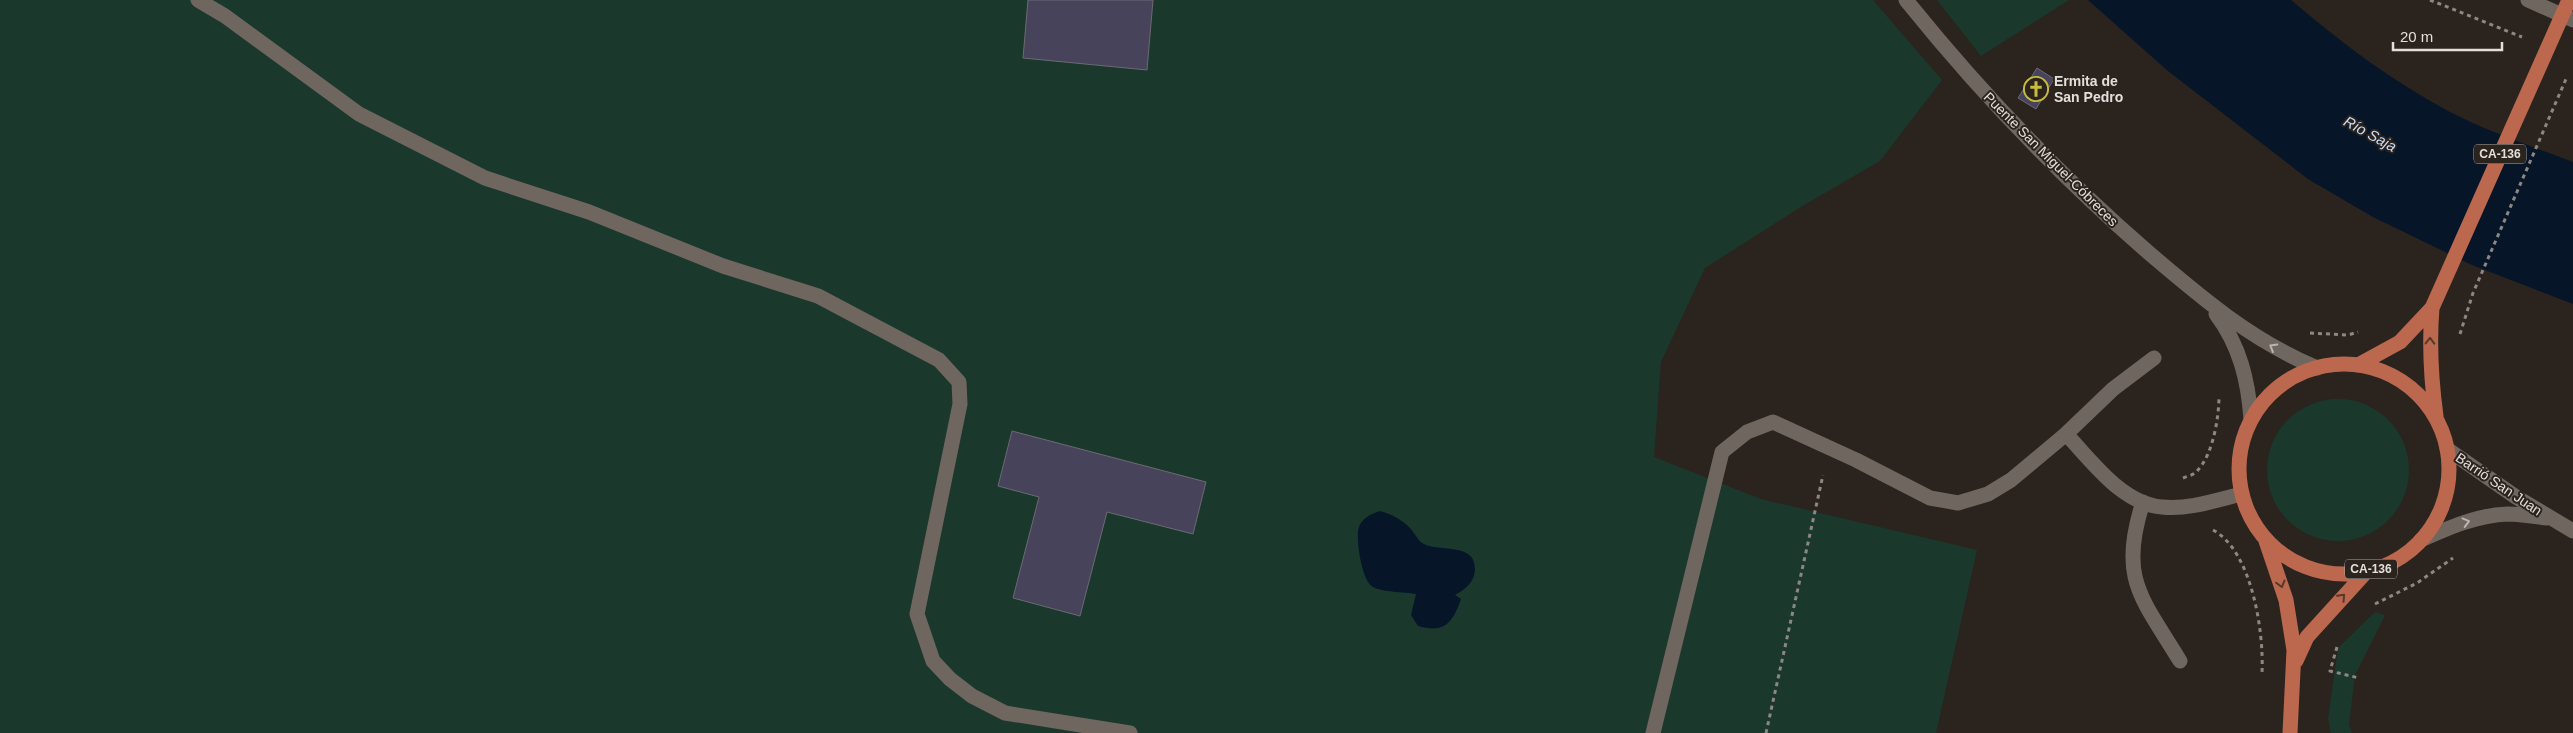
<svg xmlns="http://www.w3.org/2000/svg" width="2573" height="733" viewBox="0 0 2573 733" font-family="Arial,sans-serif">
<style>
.green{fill:#1b382c}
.water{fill:#061527}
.building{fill:#47435b;stroke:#6c6a74}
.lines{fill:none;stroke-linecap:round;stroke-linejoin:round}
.path{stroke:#8d8783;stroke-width:3;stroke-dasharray:4 4;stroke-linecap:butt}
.lane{stroke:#706660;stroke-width:15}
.street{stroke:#706660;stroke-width:15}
.secondary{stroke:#706660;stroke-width:15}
.primary{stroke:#bc684f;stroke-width:15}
.oneway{stroke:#56382d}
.oneway2{stroke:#bbb4b0}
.labels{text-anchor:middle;stroke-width:4;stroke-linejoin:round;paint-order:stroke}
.shield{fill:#2b231e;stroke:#aca6a2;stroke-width:1}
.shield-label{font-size:12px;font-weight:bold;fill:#e3dedb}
.poi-label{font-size:14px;font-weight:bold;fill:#e3dedb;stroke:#2b231e;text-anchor:start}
.street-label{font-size:14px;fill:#e3dedb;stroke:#2b231e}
.water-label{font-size:15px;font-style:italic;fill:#c8def8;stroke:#2b231e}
</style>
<rect width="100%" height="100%" fill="#2b231e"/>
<path class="green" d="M0 0H1873L1942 80 1880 161 1799 208 1705 268 1661 362 1654 457 1761 499 1977 550 1936 733H0Z
M1937 0H2069L1981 56Z
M2267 470a71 71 0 1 1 142 0a71 71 0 1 1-142 0Z
M2375 612 2385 615 2355 675 2349 725 2352 733H2331L2328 719 2338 648Z"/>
<path class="water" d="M2088 0H2291C2340 42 2392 81 2450 112 2489 132 2531 146 2573 162V304L2472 265 2373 217 2308 179 2168 71Z
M1380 511C1391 514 1401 519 1410 528 1414 532 1417 539 1422 543 1437 553 1476 541 1475 570 1474 583 1465 589 1455 595L1461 599C1453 622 1445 634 1418 626L1411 615 1416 594C1405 592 1382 592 1373 587 1362 582 1355 538 1359 527 1362 518 1371 514 1380 511Z"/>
<path class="building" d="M1028 0H1153L1147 70 1023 58Z
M2037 68 2054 79 2036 109 2018 98Z
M1012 431 1206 482 1193 534 1107 512 1080 616 1013 598 1039 497 998 486Z"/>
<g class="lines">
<path class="path" d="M2430 0 2522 37
M2310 333 2348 335 2358 332
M2460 334 2473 293 2566 79
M2183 478C2188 476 2194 475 2197 471 2213 455 2219 417 2219 396
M2213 530C2252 551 2264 632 2262 672
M2375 604 2417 583 2453 558
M2337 647 2330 671 2359 678
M1766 733 1823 475"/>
<path class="lane" d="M2528 0 2573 20"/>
<path class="street" d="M198 0 225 16 359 114 485 178 589 212 723 266 818 296 939 360 959 382 960 404 917 614 933 661 950 679 972 696 1005 713 1130 733
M2066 434C2092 461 2122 504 2162 507 2188 510 2217 500 2242 494
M2143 502C2118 579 2142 598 2180 661
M1653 733 1722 452 1747 432 1773 422 1856 460 1930 498 1958 503 1988 494 2011 480 2066 434 2113 389 2154 358"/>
<path class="secondary" d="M1906 0C1980 92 2060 176 2149 253 2203 299 2251 340 2317 368
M2216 314C2240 346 2248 380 2251 419
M2447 449 2516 497 2573 531
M2421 540C2448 528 2477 515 2508 514 2521 514 2534 517 2547 518"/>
<path class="primary" d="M2432 308C2429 345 2431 379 2436 416
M2239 469a105 105 0 1 1 210 0a105 105 0 1 1-210 0Z
M2358 365 2400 342 2432 308 2569 0
M2266 541 2286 600 2294 650 2290 733
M2296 661 2307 637 2367 571"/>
</g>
<defs><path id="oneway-chevron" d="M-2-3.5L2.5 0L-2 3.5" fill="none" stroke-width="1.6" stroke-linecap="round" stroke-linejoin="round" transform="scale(1.25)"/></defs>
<g class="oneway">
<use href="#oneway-chevron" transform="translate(2430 341) rotate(-89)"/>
<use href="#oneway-chevron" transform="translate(2281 584) rotate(75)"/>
<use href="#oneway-chevron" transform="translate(2342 597) rotate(-47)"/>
</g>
<g class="oneway2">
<use href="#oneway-chevron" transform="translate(2273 347) rotate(-150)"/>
<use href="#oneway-chevron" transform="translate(2466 522) rotate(-15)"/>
</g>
<defs>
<symbol id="church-ring" viewBox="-11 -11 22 22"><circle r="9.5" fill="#2b231e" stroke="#c6bc3c" stroke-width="1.5"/><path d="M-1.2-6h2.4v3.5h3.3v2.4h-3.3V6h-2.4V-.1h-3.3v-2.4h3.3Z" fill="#c6bc3c"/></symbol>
</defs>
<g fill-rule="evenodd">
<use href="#church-ring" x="2022" y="75" width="28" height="28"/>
</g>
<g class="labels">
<g class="shield">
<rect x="2474" y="144.5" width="52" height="19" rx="4"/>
<rect x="2345" y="559.5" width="52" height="19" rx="4"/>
</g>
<g class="shield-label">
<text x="2500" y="158">CA-136</text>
<text x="2371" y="573">CA-136</text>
</g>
<g class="poi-label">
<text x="2054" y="86">Ermita de<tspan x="2054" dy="16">San Pedro</tspan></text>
</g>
<g class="street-label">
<text transform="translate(2051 159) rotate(45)" y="5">Puente San Miguel-Cóbreces</text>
<text transform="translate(2499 484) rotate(34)" y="5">Barrió San Juan</text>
</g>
<g class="water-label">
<text transform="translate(2370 134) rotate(29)" y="5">Río Saja</text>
</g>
</g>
<path d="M2393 42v8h109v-8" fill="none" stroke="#e3dedb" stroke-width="2.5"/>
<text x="2400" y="42" font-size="15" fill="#e3dedb" stroke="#2b231e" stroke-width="4" paint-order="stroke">20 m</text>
</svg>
